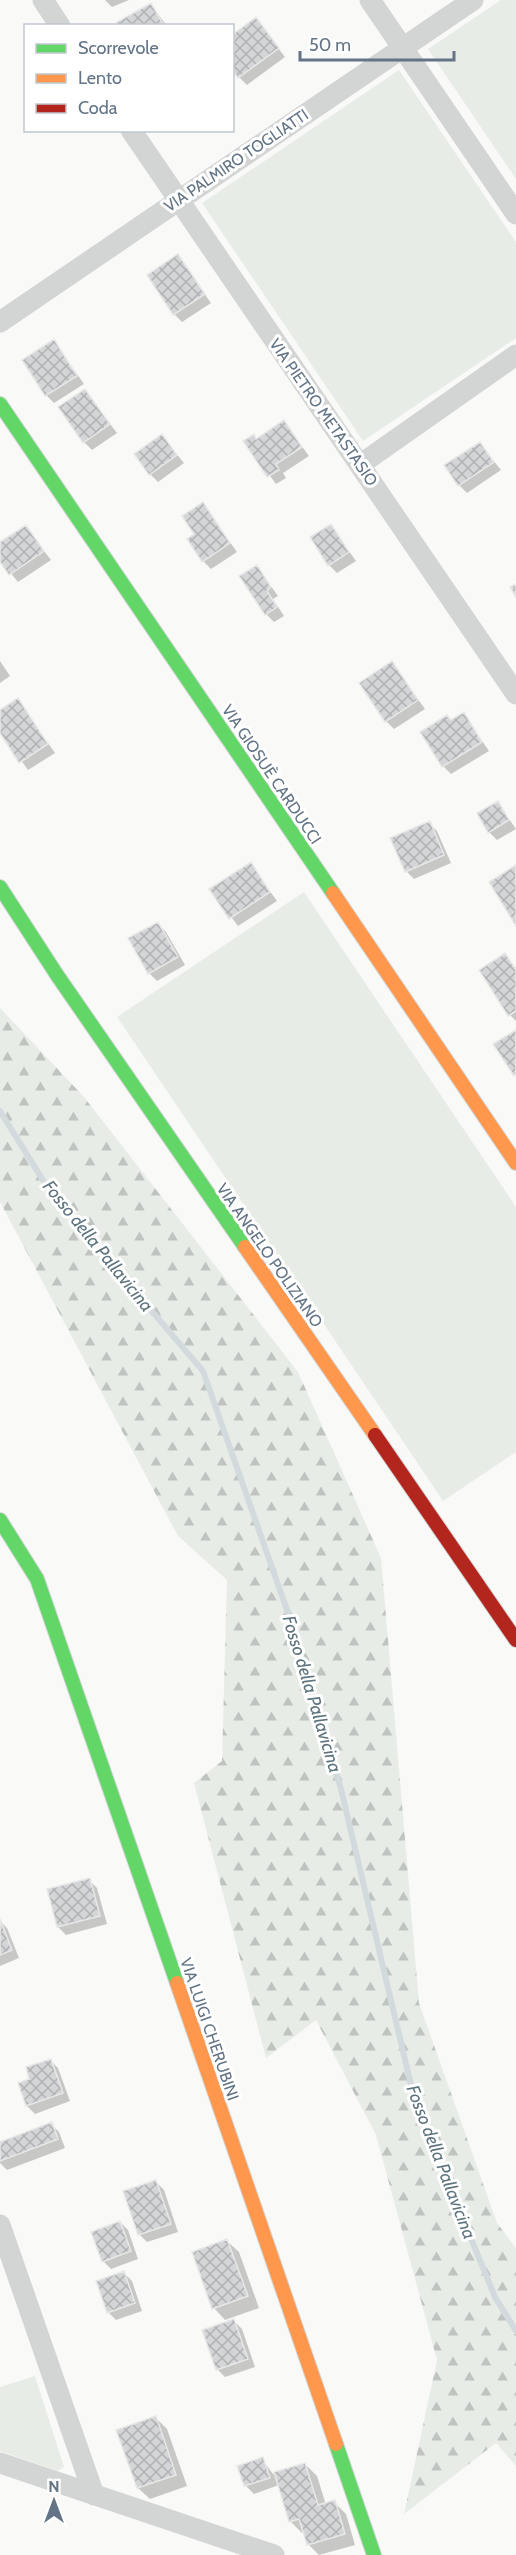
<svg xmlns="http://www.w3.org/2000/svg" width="516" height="2555" viewBox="0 0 516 2555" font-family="Cabin,sans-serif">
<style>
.grass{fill:#e8ece6}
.forest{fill:url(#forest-firs)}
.shadow{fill:#0003}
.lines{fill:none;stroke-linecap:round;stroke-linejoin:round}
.stream{stroke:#d3dade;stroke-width:6}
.building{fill:url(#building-cross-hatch);stroke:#e8e8e8;stroke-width:1.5}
.fast-casing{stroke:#d4d6d7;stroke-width:16}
.slow-casing{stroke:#d4d6d7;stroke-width:16}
.jam-casing{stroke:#d4d6d7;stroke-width:16}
.street{stroke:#d3d4d4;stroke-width:21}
.fast{stroke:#63d668;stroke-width:14}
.slow{stroke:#ff974d;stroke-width:14}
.jam{stroke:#b3261e;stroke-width:14}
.labels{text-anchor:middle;stroke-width:6;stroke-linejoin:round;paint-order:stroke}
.street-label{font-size:16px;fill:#627485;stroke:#fff}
.water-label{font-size:18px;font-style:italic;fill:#5d747e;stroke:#fff}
</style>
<defs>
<pattern id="forest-firs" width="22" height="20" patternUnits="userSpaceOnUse" patternTransform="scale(1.5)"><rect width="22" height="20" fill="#e8ece6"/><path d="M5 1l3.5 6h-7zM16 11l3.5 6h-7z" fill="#bfc4c0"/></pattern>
<pattern id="building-cross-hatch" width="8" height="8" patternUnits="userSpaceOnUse" patternTransform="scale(1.5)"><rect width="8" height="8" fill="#d3d5d6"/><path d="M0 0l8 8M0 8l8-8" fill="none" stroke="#afb1b3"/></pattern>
</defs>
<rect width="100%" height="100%" fill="#f9f9f8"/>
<path class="grass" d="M501 0H516V179L428 49Z
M399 70 516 242V338L363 441 202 203Z
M304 892 516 1207V1452L443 1501 117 1017Z
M35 2376 64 2467 58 2471 0 2451V2387Z"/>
<path class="forest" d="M0 1008 84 1097 298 1372 381 1558 419 2003 497 2223 516 2248V2466L496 2443 404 2514 437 2360 376 2135 316 2020 266 2058 194 1783 222 1761 227 1580 178 1536 0 1202Z"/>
<path class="shadow" d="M105 0H129L112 7Z
M151 5 167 26H120Z
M256 19 285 57 247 85 239 77Z
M178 256 211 303 182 322 174 314Z
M54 341 84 384 54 403 46 395Z
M85 391 117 433 92 450 84 442Z
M284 422 309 456 283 473 286 478 276 484 245 442 254 436 257 440Z
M162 436 184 463 158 482 150 474Z
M480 444 501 470 467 493 459 485Z
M203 504 237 552 211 569 203 561 196 535Z
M25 526 51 560 18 582 0 560V544Z
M331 526 356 561 337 573 329 565Z
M257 567 278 596 273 599 284 616 274 622 266 614Z
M0 661 10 676 0 683Z
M392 663 425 709 394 729 386 721Z
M18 700 55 753 28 770 0 731V712Z
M464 714 489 751 451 774 443 766 452 721Z
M498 803 516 829 497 840 489 832Z
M429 823 437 831 451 863 414 879 406 871Z
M250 864 277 901 238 926 211 890Z
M158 924 166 932 185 965 157 981 149 973Z
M505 955 516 968V1021L510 1015Z
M89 1880 97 1888 107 1924 66 1935 58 1927Z
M0 1921 7 1928 19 1958 0 1966Z
M50 2060 58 2068 70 2101 35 2114 27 2106 19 2084 31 2080Z
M51 2124 59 2132 65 2148 7 2170 0 2163V2143Z
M156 2182 164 2190 178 2232 147 2242 139 2234Z
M120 2222 128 2230 138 2259 111 2269 103 2261Z
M227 2241 239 2252 259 2308 225 2320 214 2308Z
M124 2273 132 2281 142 2311 116 2320 108 2312Z
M234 2321 242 2329 255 2367 225 2377 217 2369Z
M156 2418 167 2429 187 2486 150 2499 138 2488Z
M262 2459 273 2474 305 2464 317 2476 326 2505 334 2502 346 2514 355 2545 319 2555 308 2544 304 2532 302 2533 290 2521 279 2485 254 2494 246 2486 239 2467Z"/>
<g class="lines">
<path class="stream" d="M0 1111 51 1193 203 1371 288 1613 341 1789 415 2102 495 2297 516 2331"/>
</g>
<path class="building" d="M151 3 164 26H119L117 22Z
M256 17 279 48 238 78 232 70V35Z
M178 254 205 294 173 315 147 275Z
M54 339 77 376 45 396 22 360Z
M85 389 110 424 83 443 58 407Z
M284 420 302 447 276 464 279 470 267 477 243 441 254 434 256 439Z
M162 434 177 455 149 475 134 454Z
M480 442 494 462 458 486 444 465Z
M203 502 230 543 202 562 187 539 194 534 182 516Z
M331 524 349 552 328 566 310 537Z
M26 525 44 551 9 575 0 562V542Z
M257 565 271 587 267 591 277 607 265 615 239 576Z
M516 584V597L510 587Z
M392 661 418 700 385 722 359 683Z
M18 698 48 744 19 763 0 733V710Z
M464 712 482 742 442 767 420 732 447 715 451 720Z
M498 801 509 820 488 833 477 813Z
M430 821 444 855 405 872 390 838Z
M251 862 270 892 229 919 209 889Z
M516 865V926L489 882Z
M158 922 178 957 148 974 128 938Z
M505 953 516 970V1011L508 1016 479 970Z
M516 1030V1074L514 1076 493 1044Z
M90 1878 100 1916 57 1927 47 1889Z
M0 1919 12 1950 0 1955Z
M51 2059 63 2093 26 2106 18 2083 29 2079 26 2067Z
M52 2122 58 2139 0 2161V2142Z
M156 2180 171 2224 138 2235 123 2191Z
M120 2221 131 2251 102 2262 91 2232Z
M227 2239 248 2296 212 2309 192 2252Z
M124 2271 135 2303 107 2313 96 2281Z
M234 2319 248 2359 216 2370 202 2330Z
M156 2416 176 2475 137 2488 116 2430Z
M263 2457 270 2478 244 2486 237 2466Z
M305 2463 318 2505 335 2500 345 2534 307 2545 299 2519 289 2522 274 2472Z"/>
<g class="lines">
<defs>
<path id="fast" d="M0 404 333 893
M0 887 57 975 245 1247
M0 1520 37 1579 177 1983
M336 2444 374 2555"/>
<path id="slow" d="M333 893 516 1163
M245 1247 375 1435
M177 1983 336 2444"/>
<path id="jam" d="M375 1435 516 1640"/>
</defs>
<use href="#fast" class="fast-casing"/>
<use href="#slow" class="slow-casing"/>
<use href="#jam" class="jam-casing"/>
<path class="street" d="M43 0 60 26
M370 0 516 214
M131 130 516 694
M0 322 473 0
M361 464 516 355
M0 2225 94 2495
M0 2463 274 2555"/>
<use href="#fast" class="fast"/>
<use href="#slow" class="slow"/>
<use href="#jam" class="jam"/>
</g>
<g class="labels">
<g class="street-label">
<text transform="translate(236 160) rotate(-34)" y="6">VIA PALMIRO TOGLIATTI</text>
<text transform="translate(324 412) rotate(55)" y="6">VIA PIETRO METASTASIO</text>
<text transform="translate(272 774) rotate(56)" y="6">VIA GIOSUÈ CARDUCCI</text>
<text transform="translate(270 1255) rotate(55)" y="6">VIA ANGELO POLIZIANO</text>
<text transform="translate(210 2029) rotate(71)" y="6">VIA LUIGI CHERUBINI</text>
</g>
<g class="water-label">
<text transform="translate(98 1246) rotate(51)" y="6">Fosso della Pallavicina</text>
<text transform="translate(312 1694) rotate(73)" y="6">Fosso della Pallavicina</text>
<text transform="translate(441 2162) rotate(69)" y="6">Fosso della Pallavicina</text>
</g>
</g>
<rect x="24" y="24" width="210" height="108" fill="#ffffff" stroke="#c0c7ce" stroke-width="1.5"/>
<rect x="36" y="44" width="30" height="9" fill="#63d668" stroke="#c0c7ce" stroke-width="1.5"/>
<text x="78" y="54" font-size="18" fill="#627485">Scorrevole</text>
<rect x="36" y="74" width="30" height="9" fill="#ff974d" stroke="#c0c7ce" stroke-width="1.5"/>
<text x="78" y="84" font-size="18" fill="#627485">Lento</text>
<rect x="36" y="104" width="30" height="9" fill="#b3261e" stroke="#c0c7ce" stroke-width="1.5"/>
<text x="78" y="114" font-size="18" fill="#627485">Coda</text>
<g transform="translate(54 2501)" stroke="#ffffff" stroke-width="4.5" paint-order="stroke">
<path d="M0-4.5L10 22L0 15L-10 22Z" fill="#627485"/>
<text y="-9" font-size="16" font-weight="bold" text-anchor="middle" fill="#627485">N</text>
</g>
<path d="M300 51v9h154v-9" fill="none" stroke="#627485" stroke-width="3"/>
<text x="309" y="51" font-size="18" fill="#627485" stroke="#ffffff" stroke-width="4.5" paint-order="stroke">50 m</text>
</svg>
